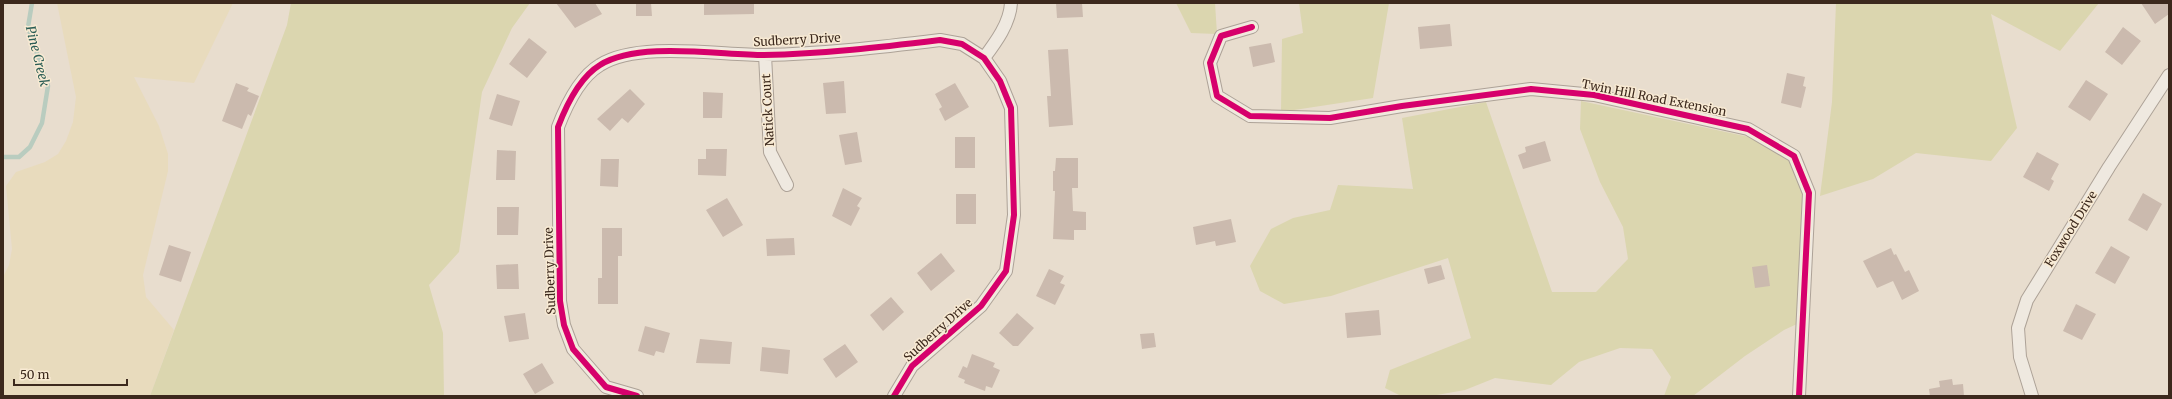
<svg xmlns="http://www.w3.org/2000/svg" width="2172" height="399" viewBox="0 0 2172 399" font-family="Merriweather,serif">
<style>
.farmland{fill:#e8dbbd}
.green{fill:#dbd6af}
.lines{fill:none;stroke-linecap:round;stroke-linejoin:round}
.stream{stroke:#b9ccbf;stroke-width:4.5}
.building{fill:#cbbaae}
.street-casing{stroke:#ada297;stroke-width:14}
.street{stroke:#efe9e0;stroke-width:12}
.cycleway-casing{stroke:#f8ead3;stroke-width:8}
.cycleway{stroke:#d6006c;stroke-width:6}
.labels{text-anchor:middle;stroke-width:3;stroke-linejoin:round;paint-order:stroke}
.street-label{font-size:12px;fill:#3c291d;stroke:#f8ead3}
.water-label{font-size:13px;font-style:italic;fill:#2b5d55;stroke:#f8ead3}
</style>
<rect width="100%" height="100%" fill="#e8ddce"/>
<path class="farmland" d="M57 3H233L194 83 134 77 159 126 168 154V171L143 275 146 297 174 330 150 396H3V277L9 265 12 249 6 186 16 172 45 162 58 154 66 141 73 122 76 97Z"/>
<path class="green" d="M291 3H530L512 28 482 92 459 252 429 285 443 333 444 396H150L287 25Z
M1176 3H1215L1217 34 1191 33Z
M1299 3H1389L1373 98 1281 112 1282 39 1303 33Z
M1836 3H2099L2060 51 1991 14 2017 128 1991 161 1916 153 1873 179 1820 196 1832 102Z
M1581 101 1749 137 1792 162 1804 194 1797 324 1784 330 1745 356 1693 396H1664L1671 377 1652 349 1620 348 1579 362 1551 385 1495 378 1465 390 1431 396H1401L1385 388 1390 370 1471 338 1448 258 1331 296 1284 304 1260 291 1250 266 1271 229 1293 218 1330 210 1338 185 1413 189 1402 118 1486 102 1552 292H1596L1628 259 1623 227 1600 182 1580 129Z"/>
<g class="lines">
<path class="stream" d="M3 157H19L30 147 42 123 48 86 28 27 32 3"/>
</g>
<path class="building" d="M556 3H595L602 14 575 28Z
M636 3H651L652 16H636Z
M704 3H754V14L704 15Z
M1056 3H1082L1083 17 1057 18Z
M2141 3H2169V14L2155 24Z
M1450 24 1452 46 1420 49 1418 27Z
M2123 27 2141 41 2122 65 2105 52Z
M529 38 547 52 527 78 509 64Z
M1271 43 1275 62 1253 67 1249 47Z
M1068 49 1073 125 1049 127 1047 96H1051L1048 50Z
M1787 73 1805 77 1803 86 1806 87 1801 108 1781 103Z
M2086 80 2108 94 2090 121 2068 107Z
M844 81 846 113 826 114 823 83Z
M236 83 249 88 247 91 259 96 251 116 248 114 242 129 222 121Z
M955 83 969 107 945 121 939 109 942 107 935 94Z
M630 89 645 104 628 123 622 118 610 131 597 119Z
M703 92 723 93 722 118H703Z
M497 94 520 101 512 126 489 119Z
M857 132 862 162 845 165 839 135Z
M955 137H975V168H955Z
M1545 141 1551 161 1523 169 1518 155 1526 152 1525 147Z
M706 149H727L726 176 698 175V159H706Z
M497 150 516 151 515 180H496Z
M2037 152 2059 164 2051 179 2054 181 2049 191 2023 177Z
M1056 158H1078V188H1072L1073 211 1086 212V230H1074V240L1053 239 1055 191H1053V171H1055Z
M601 159H619L618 187 600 186Z
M843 188 862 198 857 206 860 208 851 226 832 216Z
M2143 193 2162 204 2147 231 2128 220Z
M956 194H976V224H956Z
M727 198 743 225 723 237 706 210Z
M497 207H519L518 235H497Z
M1231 219 1236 242 1216 246 1215 241 1196 245 1193 227Z
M602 228H622V256H618V304H598V278H602Z
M794 238 795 255 767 256 766 239Z
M169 245 191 252 181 282 159 275Z
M2111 246 2130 257 2115 284 2095 273Z
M1891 248 1894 255 1896 254 1905 272 1909 270 1919 291 1902 300 1893 281 1877 288 1863 261Z
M941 253 955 271 931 291 917 273Z
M518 264 519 289H497L496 265Z
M1441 265 1445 279 1428 284 1424 269Z
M1767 265 1770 286 1755 288 1752 267Z
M1049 269 1064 276 1060 283 1065 285 1055 305 1036 296Z
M891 297 904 312 883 331 870 315Z
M2076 304 2096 314 2082 340 2063 331Z
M1379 310 1381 335 1347 338 1345 313Z
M525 313 529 339 509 342 504 316Z
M1017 313 1034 328 1018 346H1013L999 333Z
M645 326 670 333 664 353 656 351 654 356 638 351Z
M1154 333 1156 347 1142 349 1140 334Z
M700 339 732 342 730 364 696 363Z
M845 344 858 362 836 378 823 359Z
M762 347 790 350 788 374 760 371Z
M972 354 995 363 993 367 1000 370 992 388 986 386 985 391 964 383 965 380 958 377 963 366 967 368Z
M542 363 554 383 535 394 523 374Z
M1952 379 1953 385 1963 384 1964 396H1930L1929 389 1940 387 1939 381Z"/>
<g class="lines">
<defs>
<path id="street" d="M1252 27 1221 36 1210 63 1217 96 1250 116 1330 118 1402 106 1531 89 1594 95 1748 129 1794 156 1809 193 1799 396
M765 55 770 152 787 185
M984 58C996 42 1010 23 1011 3
M637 396 606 387 573 349 564 325 560 301 558 127C566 106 580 77 600 65 638 41 719 55 764 55 823 54 882 47 940 40L962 44 984 58 1000 81 1011 108 1014 215 1006 271 981 306 912 366 894 396
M2032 396 2020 357 2018 328 2027 300 2109 167 2169 75"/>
</defs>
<use href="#street" class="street-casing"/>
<use href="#street" class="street"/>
<defs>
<path id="cycleway" d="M1252 27 1221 36 1210 63 1217 96 1250 116 1330 118 1402 106 1531 89 1594 95 1748 129 1794 156 1809 193 1799 396
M637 396 606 387 573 349 564 325 560 301 558 127C566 106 580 77 600 65 638 41 719 55 764 55 823 54 882 47 940 40L962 44 984 58 1000 81 1011 108 1014 215 1006 271 981 306 912 366 894 396"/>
</defs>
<use href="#cycleway" class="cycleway-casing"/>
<use href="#cycleway" class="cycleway"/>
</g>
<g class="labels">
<g class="street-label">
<text transform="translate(797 40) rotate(-3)" y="4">Sudberry Drive</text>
<text transform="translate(1654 98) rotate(11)" y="4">Twin Hill Road Extension</text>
<text transform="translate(768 110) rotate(-93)" y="4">Natick Court</text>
<text transform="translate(2071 229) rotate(-58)" y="4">Foxwood Drive</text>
<text transform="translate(550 271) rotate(-92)" y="4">Sudberry Drive</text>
<text transform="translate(938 330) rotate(-42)" y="4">Sudberry Drive</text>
</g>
<g class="water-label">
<text transform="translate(38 56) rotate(76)" y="5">Pine Creek</text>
</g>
</g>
<rect width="2172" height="399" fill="none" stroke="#3c291d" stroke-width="8"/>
<path d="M14 379v6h113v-6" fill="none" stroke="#3c291d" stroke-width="2"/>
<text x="20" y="379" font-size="12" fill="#3c291d" stroke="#f8ead3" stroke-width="3" paint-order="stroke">50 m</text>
</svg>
